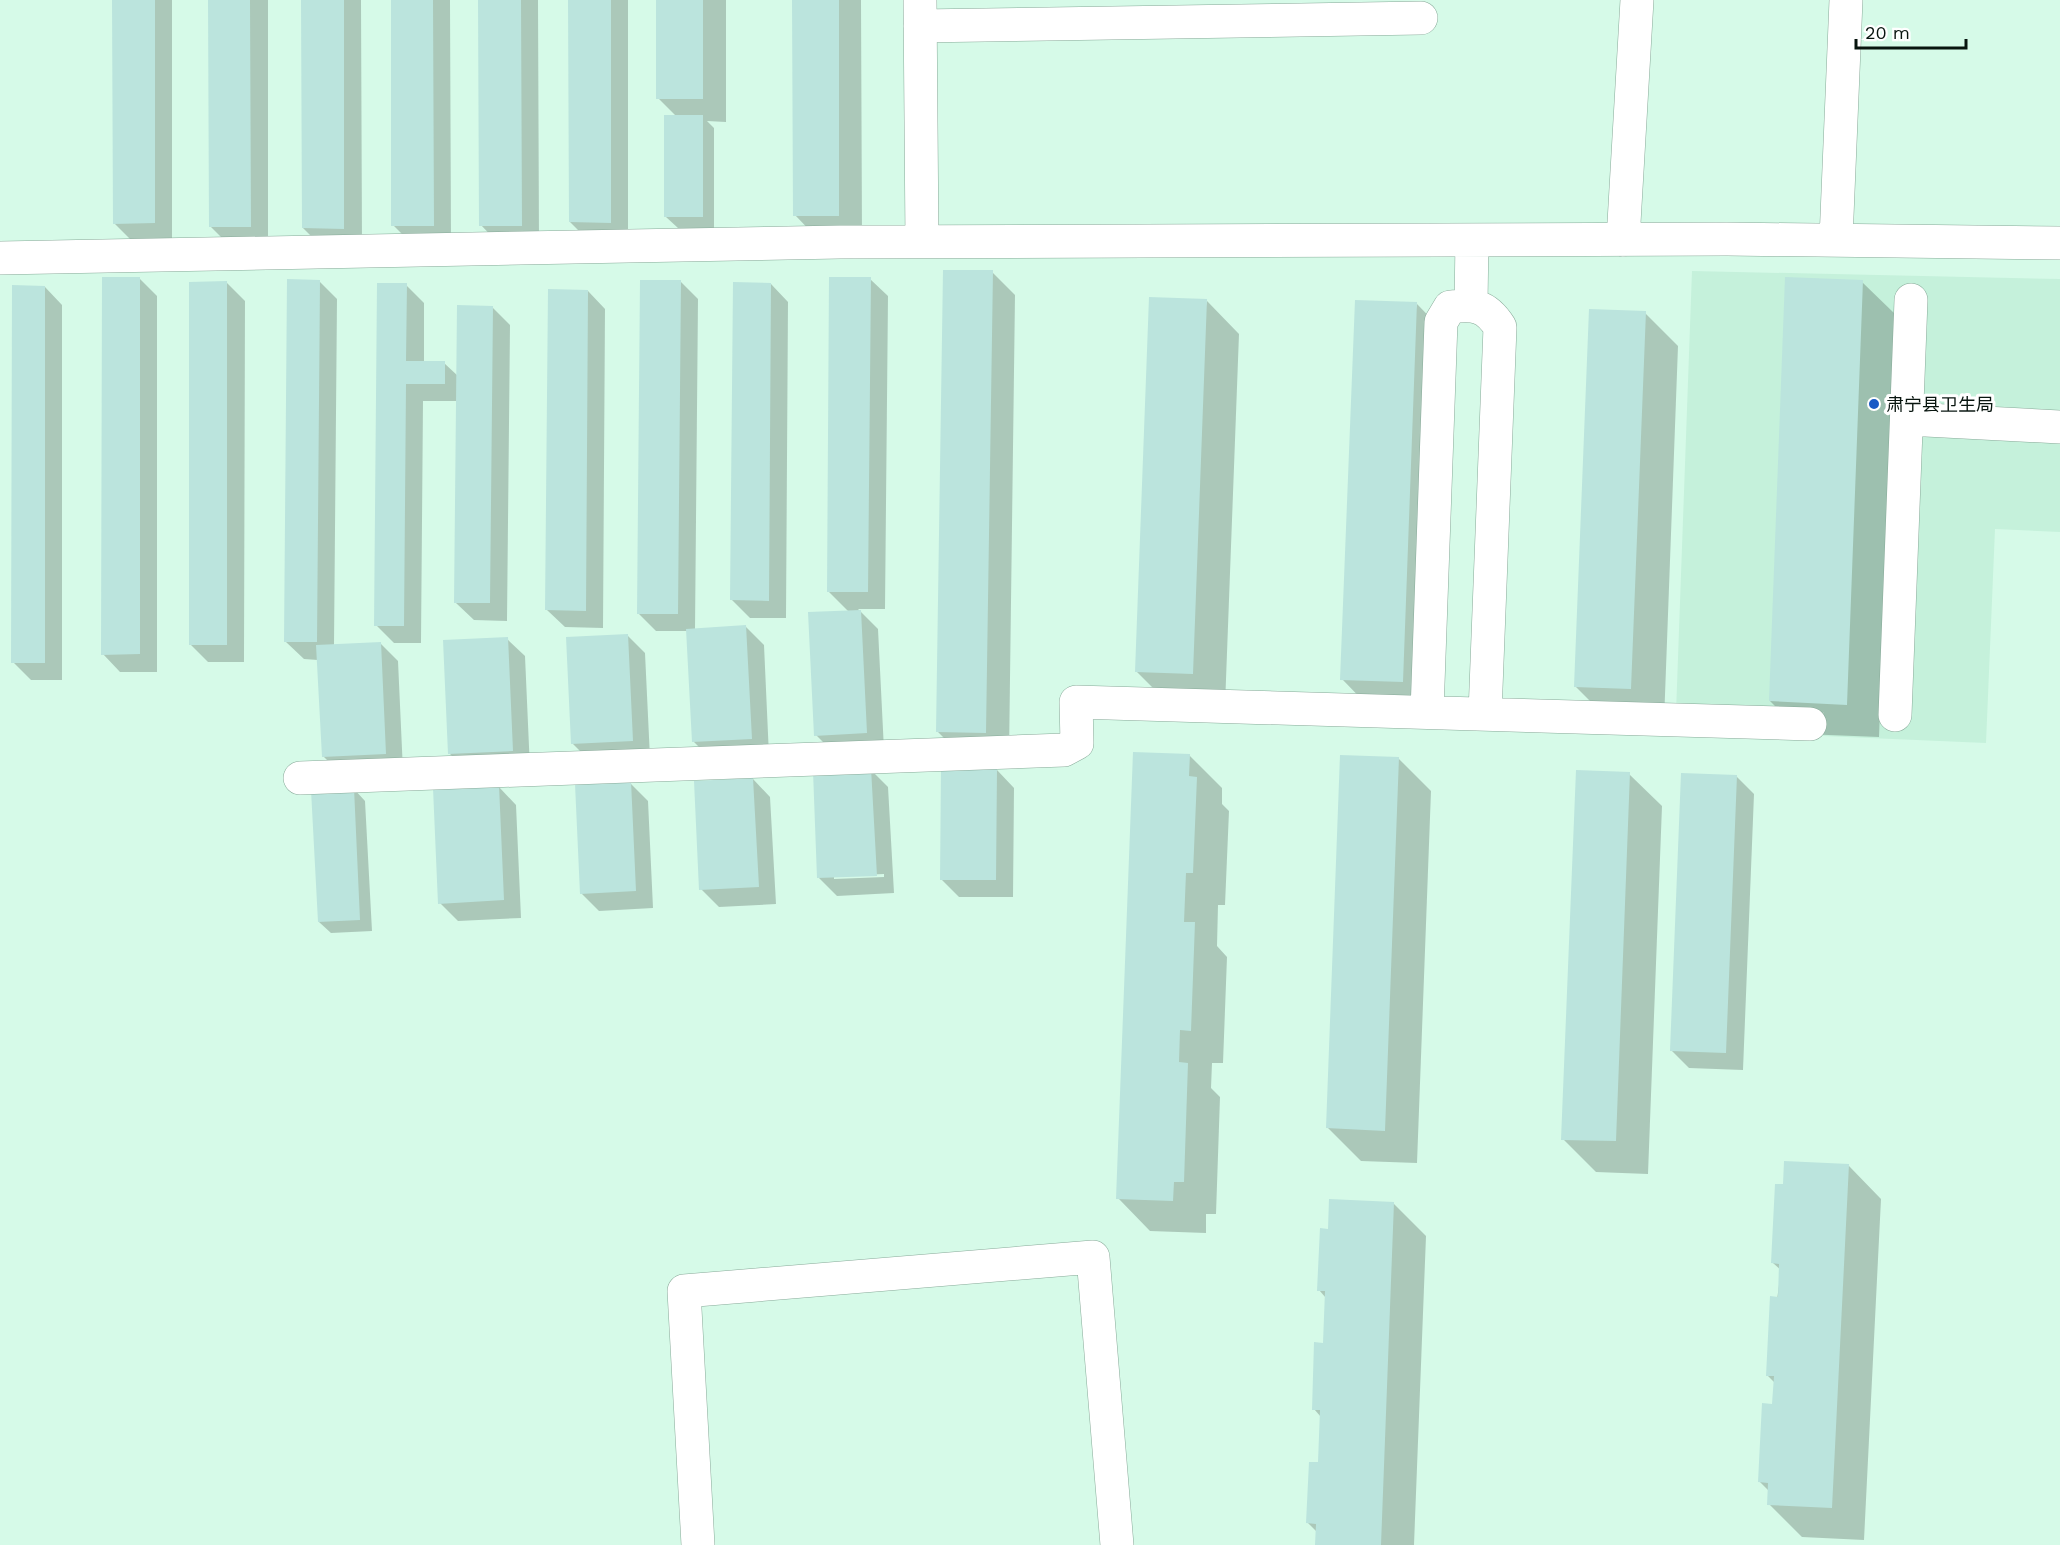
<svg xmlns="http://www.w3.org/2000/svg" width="2060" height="1545" font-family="'Work Sans','Noto Sans SC',sans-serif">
	<rect width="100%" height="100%" fill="#d6fae8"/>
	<path fill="#c5f1db" d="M1692,271L2060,279V532L1995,529L1986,743L1823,736L1824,712L1676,713Z"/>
	<path fill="#0003" fill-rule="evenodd" d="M114,0H172V241H132L114,223Z
		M209,0H268V244H228L210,226Z
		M302,0H361L362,246H321L303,228Z
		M392,0H450L451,243H411L393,225Z
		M480,0H538L539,243H498L481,225Z
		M569,0H628V240H588L570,222Z
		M658,0H726V122L707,121L714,128V228H678L666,217L676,116L658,98Z
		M794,0H861L862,238L818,239L795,215Z
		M992,272L1015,295L1009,756L961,755L937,731Z
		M139,278L157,296V672H120L103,654Z
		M870,279L888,296L885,609H858L878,629L884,750L834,753L816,735L849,612L828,591Z
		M319,281L337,299L334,645L380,643L398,661L403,771L341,774L323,756L318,660L304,659L286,642Z
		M681,282L698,299L695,630L746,627L764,645L769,756L711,759L693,741L688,631H656L638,613Z
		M1862,282L1895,314L1879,737L1803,734L1770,701Z
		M227,283L245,301L244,662H208L190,644Z
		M771,284L788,302L786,618H750L732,600Z
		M406,285L424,303V363H444L458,376L492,307L510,325L507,621L474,620L456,603L458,401H423L421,643H394L376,625Z
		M45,287L62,305V680H31L13,662Z
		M588,291L605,309L603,628L565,627L547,610Z
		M1207,301L1239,334L1225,706L1169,704L1136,671Z
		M1417,304L1449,337L1435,714L1374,712L1342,679Z
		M1645,313L1678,346L1664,722L1609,720L1576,687Z
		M627,635L645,653L650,758L590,761L572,743Z
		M507,639L525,656L530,769L468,771L450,754Z
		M1189,755L1222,788V804L1229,811L1225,905H1218L1217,946L1227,957L1223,1063H1212L1211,1088L1220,1097L1216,1214H1206V1233L1150,1231L1118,1198Z
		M1398,758L1431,791L1417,1163L1361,1161L1328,1128Z
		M871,770L888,787L894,893L837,896L819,878ZM884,874V877L834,879V876Z
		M997,770L1014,788L1013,897H959L941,879Z
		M1629,774L1662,806L1648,1174L1596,1172L1563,1139Z
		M1736,776L1754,794L1743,1070L1689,1068L1671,1050Z
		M753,779L770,797L776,904L719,907L701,889Z
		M630,783L648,801L653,908L599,911L581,893Z
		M499,787L516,805L521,918L458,921L440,903Z
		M354,789L365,801L372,931L331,933L319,922Z
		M1849,1166L1881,1199L1864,1540L1802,1537L1769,1504V1491L1759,1481L1773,1405L1775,1383L1767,1375L1781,1270L1773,1263L1785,1186Z
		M1393,1203L1426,1236L1414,1545H1316L1317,1532L1308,1523L1320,1464L1321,1417L1314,1409L1324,1344L1326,1298L1319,1290L1329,1230Z"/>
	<path fill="#bbe4dd" d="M112,0H155V223L113,224Z
		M208,0H250L251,227H209Z
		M301,0H344V229L302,228Z
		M391,0H433L434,226H391Z
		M478,0H521L522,226H479Z
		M568,0H611V223L569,222Z
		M656,0H703V99H656Z
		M792,0H839V216H793Z
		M664,115H703V217H664Z
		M943,270H993L986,733L936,732Z
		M102,277H140V654L101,655Z
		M829,277H871L868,592H827Z
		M1785,277L1863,280L1847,705L1769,701Z
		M287,279L320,280L317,642H284Z
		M640,280H681L678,614H637Z
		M227,281V645H189V282Z
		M733,282L771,283L769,601L730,600Z
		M377,283H407L406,361H445V384H406L404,626H374Z
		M12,285L45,286V663H11Z
		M548,289L588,290L586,611L545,610Z
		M1149,297L1207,299L1193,674L1135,672Z
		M1355,300L1417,302L1403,682L1340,680Z
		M457,305L493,306L490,603H454Z
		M1589,309L1646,311L1631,689L1574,687Z
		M861,610L867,733L814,736L808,612Z
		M746,625L752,739L692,742L686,629Z
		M628,634L633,741L571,744L566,637Z
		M508,637L513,751L448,754L443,640Z
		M381,642L386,754L322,757L316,645Z
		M1133,752L1190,754L1189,776L1197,777L1193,873H1186L1184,922H1195L1191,1031L1180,1030L1179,1062L1188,1063L1184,1182H1174L1173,1201L1116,1199Z
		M1340,755L1399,757L1385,1131L1326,1128Z
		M871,768L877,876L817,878L813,771Z
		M941,768L997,769L996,880H940Z
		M1576,770L1630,772L1616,1141L1561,1140Z
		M1681,773L1737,775L1726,1053L1670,1051Z
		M753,778L759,887L699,890L694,781Z
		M631,781L636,891L580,894L575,784Z
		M499,785L504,900L438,904L433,788Z
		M354,788L360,920L318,922L311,790Z
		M1784,1161L1849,1164L1832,1508L1767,1505L1768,1483L1758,1482L1762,1403L1772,1404L1774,1376H1766L1770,1296L1778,1297L1779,1264L1771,1263L1775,1184H1783Z
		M1329,1199L1394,1202L1381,1545H1315L1316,1524L1306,1523L1309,1462H1318L1320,1410H1312L1314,1342L1323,1343L1325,1291H1317L1320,1228L1328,1229Z"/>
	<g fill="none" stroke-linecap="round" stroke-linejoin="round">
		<g stroke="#8a9" stroke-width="34">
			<path id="minor" d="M920,0L922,242
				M920,26L1421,18
				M1623,240L1637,0
				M1836,240L1846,0
				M0,258L840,242L1727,239L2060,243
				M1471,304L1472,240
				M1907,419L2060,427
				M1427,712L1441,322L1450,307C1474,304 1486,305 1500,327L1485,714
				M1895,715L1911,300
				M300,778L1064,750L1077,743L1076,702L1810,724
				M698,1545L684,1291L1093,1257L1117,1545"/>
		</g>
		<use href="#minor" stroke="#fff" stroke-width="33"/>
	</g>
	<circle fill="#1859c5" stroke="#fff" stroke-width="2" cx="1874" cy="404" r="6"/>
	<g text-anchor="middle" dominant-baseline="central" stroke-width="6" stroke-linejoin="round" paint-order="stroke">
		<g font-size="18" fill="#08150f" stroke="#fff" text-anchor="start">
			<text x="1886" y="404">肃宁县卫生局</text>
		</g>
	</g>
	<path d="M1856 39v9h110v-9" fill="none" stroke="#08150f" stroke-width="3"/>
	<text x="1865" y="39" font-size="18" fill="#08150f" stroke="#ffffff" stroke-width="4.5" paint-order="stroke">20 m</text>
</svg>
